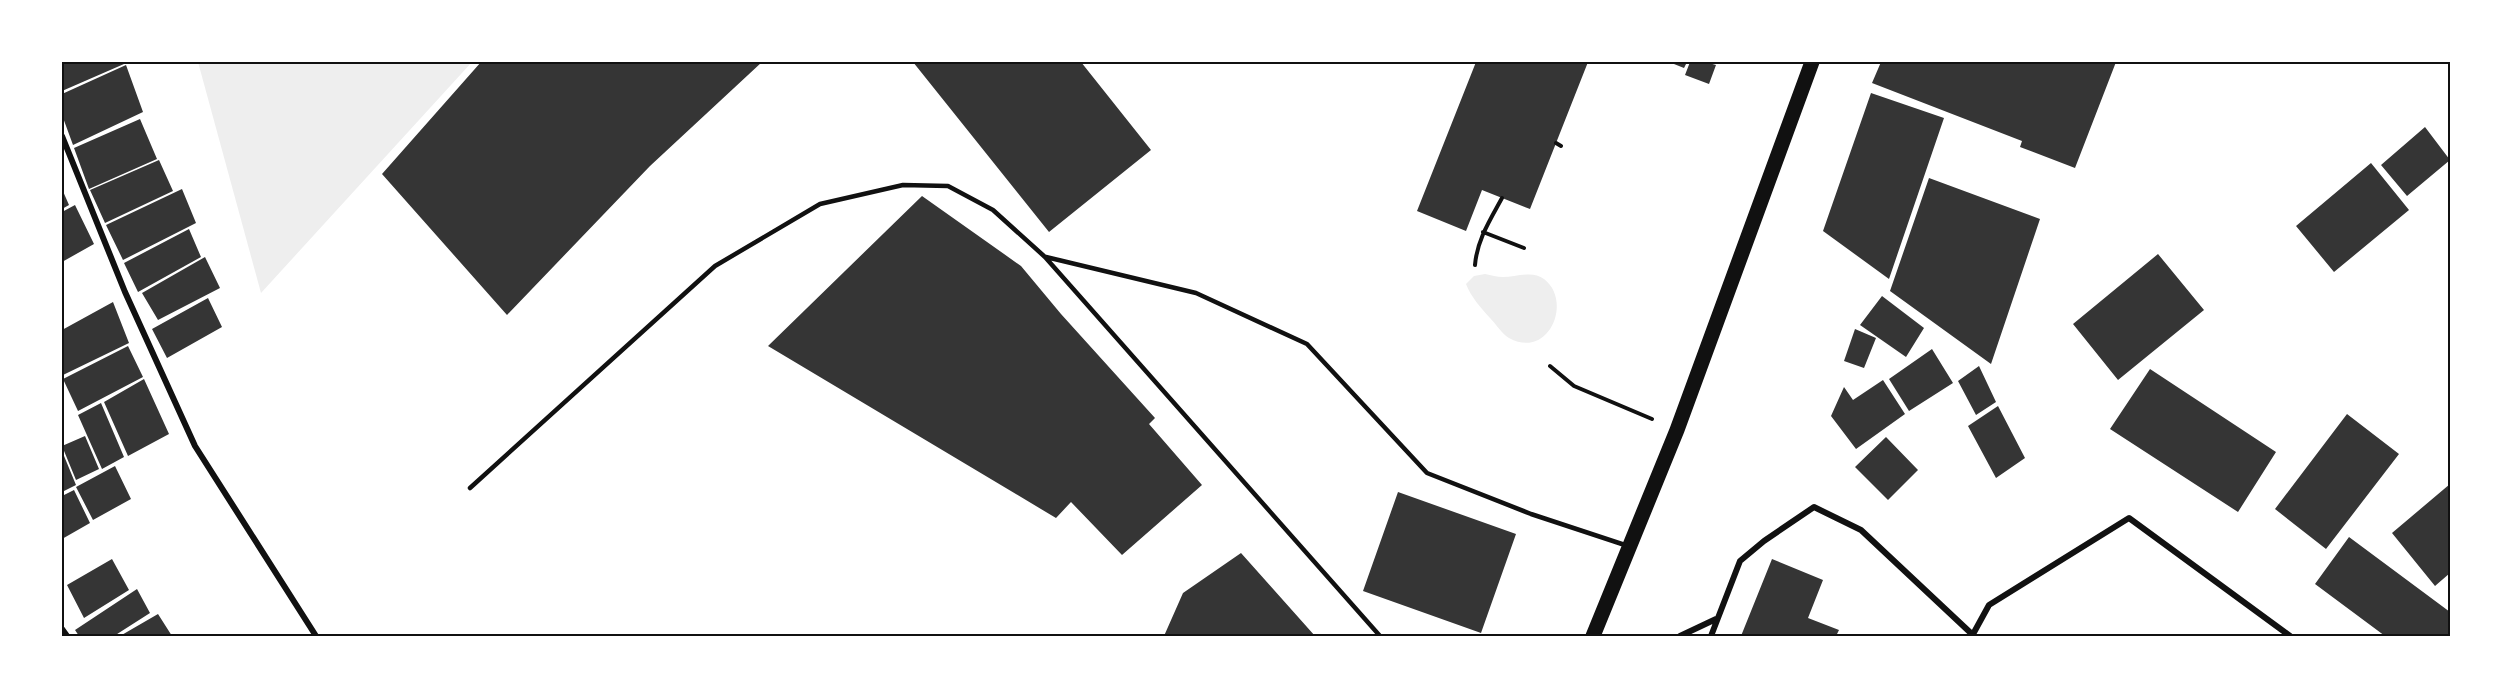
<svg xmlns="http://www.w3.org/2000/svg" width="2512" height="698" font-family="Raleway,sans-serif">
	<rect width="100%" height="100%" fill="#fff"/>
	<path fill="#eee" d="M198,62H472L261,293Z
		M1485,274C1491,275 1497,277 1503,277C1516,277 1533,270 1544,279C1573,301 1549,360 1509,338C1502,334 1496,324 1490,318C1481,308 1471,297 1466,284L1474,276Z"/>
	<path fill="#353535" d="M62,62H123L124,64L62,91Z
		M481,62H762L650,166L507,315L382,174Z
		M913,62H1081L1151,150L1049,232Z
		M1476,62H1588L1530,209L1482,190L1466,231L1417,211Z
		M1669,62H1687L1684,68Z
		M1690,62H1705L1716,65L1709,84L1685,75Z
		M1881,62H2116L2075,168L2020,147L2022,141L1872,83Z
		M126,65L143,112L73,145L62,115V94Z
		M1871,93L1944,118L1889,279L1823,231Z
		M140,119L157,159L89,189L74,148Z
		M2425,127L2450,160L2407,196L2381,165Z
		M159,160L173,191L105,223L90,190Z
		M2371,163L2409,210L2334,272L2296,226Z
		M1929,178L2040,219L1991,364L1890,291Z
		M62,189L69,205L62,209Z
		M182,189L196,223L123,260L106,225Z
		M922,196L1021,266L1061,314L1155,418L1149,424L1202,485L1122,555L1071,502L1056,518L768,346Z
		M75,205L94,244L62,262V212Z
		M189,229L201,257L138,292L124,263Z
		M2158,254L2204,310L2118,380L2073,324Z
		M205,257L220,288L158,320L142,293Z
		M1882,296L1924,328L1906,357L1860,325Z
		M208,298L222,327L167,358L152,329Z
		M113,302L129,343L63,375L62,330Z
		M1855,329L1876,338L1864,368L1844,361Z
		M128,346L143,377L78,411L63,379Z
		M1932,349L1953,383L1909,411L1889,379Z
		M1979,366L1996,402L1976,415L1958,381Z
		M2150,369L2276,452L2238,512L2110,429Z
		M144,379L169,434L128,456L104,402Z
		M1883,380L1905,414L1856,449L1831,416L1844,387L1853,400Z
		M101,403L124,457L102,469L78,415Z
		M1998,406L2025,458L1996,478L1968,426Z
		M2347,414L2399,454L2326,549L2275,509Z
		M85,436L99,469L76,480L62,446Z
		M1886,437L1918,470L1888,500L1855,467Z
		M62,451L76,485L62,492Z
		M115,466L131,499L93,520L76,487Z
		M2450,484V573L2435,586L2392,533Z
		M74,490L90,523L62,539V496Z
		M1398,492L1516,534L1481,633L1363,591Z
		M2349,537L2450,612V636H2385L2315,584Z
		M1241,553L1315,636H1164L1183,593Z
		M112,559L129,590L84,618L67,585Z
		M1772,559L1823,580L1808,618L1839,630L1836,636H1741Z
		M137,589L150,613L114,636H79L75,630Z
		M158,614L172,636H120Z"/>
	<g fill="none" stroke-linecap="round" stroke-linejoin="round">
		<path stroke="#111" stroke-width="4" d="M1556,143L1561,146
			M1483,232L1524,248
			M1475,265C1477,240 1490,220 1502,198
			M1550,366L1574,386L1652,419"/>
		<path stroke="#111" stroke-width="4.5" d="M1046,257L1196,293L1307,344L1427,473L1531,514L1628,546
			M470,488L715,266L820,204L903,185L948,186L993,210L1045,257L1380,636"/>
		<path stroke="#111" stroke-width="6" d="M62,136L125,292L195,446L316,636
			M62,629L67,636
			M1680,636L1716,619
			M1711,636L1740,561L1764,541L1814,507L1861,530L1974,636
			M1972,636L1989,605L2129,518L2290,636"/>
		<path stroke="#111" stroke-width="15" d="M1593,636L1677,430L1812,62"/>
	</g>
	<rect width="2512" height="698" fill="none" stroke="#ffffff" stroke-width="126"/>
	<rect x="63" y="63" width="2386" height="572" fill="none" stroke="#111" stroke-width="2"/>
</svg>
